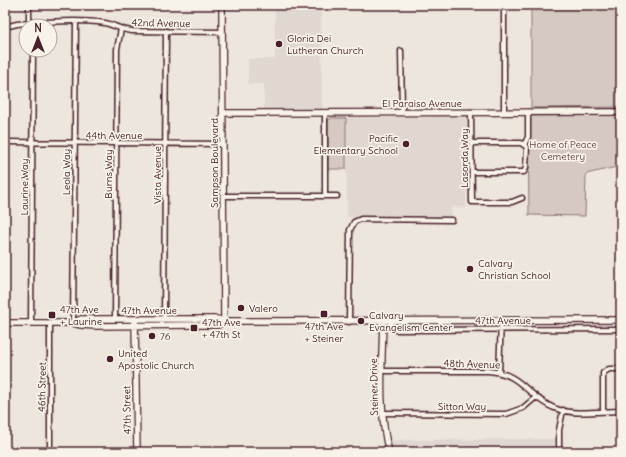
<svg xmlns="http://www.w3.org/2000/svg" width="626" height="457" font-family="Delius,sans-serif">
	<rect width="100%" height="100%" fill="#ece6dd"/>
	<filter id="ink" filterUnits="userSpaceOnUse"><feTurbulence type="fractalNoise" baseFrequency=".025" numOctaves="2"/><feDisplacementMap in="SourceGraphic" scale="8" xChannelSelector="R" yChannelSelector="G"/><feConvolveMatrix kernelMatrix="1 2 1 2 8 2 1 2 1" color-interpolation-filters="sRGB"/></filter>
	<g filter="url(#ink)">
		<path fill="#e0d7d0" d="M275,5H321L322,109H264V84H248V59H275Z
			M466,116V208L451,207L452,220L347,217L346,118Z
			M554,439V452H392L389,440Z"/>
		<path fill="#d5c9c2" stroke="#907476" d="M531,5H621V107L531,108Z
			M621,115V166L586,174L585,216L529,215L528,116Z
			M331,118H346V169H328V121Z"/>
		<g fill="none" stroke-linecap="round" stroke-linejoin="round">
			<g stroke="#4a1f2b" stroke-width="7">
				<path id="street" d="M29,5V20L31,26
					M504,5V112
					M5,27L17,24C44,22 78,19 105,23C114,25 122,30 132,31L222,32
					M401,51L402,112
					M471,112L472,202H512L522,198
					M325,113V196
					M5,142L223,144
					M472,143H521L527,147L526,168L524,172H472
					M524,145L528,137V112
					M223,196H337
					M115,319L117,49L121,29
					M164,319L166,31
					M349,322L350,230L354,222L361,219L452,220
					M390,322L393,328L396,330L621,329
					M31,323L33,50
					M73,323L76,22
					M382,371H488C522,373 526,396 554,408C574,416 599,411 621,411
					M499,372L501,321
					M603,411V373L609,369H621
					M383,413L506,414L523,408L536,397
					M50,452V323
					M559,452V430L563,410"/>
			</g>
			<g stroke="#4a1f2b" stroke-width="8">
				<path id="secondary" d="M222,5L224,321
					M223,113L621,112
					M135,321L137,452
					M383,322C382,363 378,412 389,452
					M5,323H73L81,325L97,326L193,325H218L224,321
					M73,323L81,319H217L224,321L621,320"/>
			</g>
			<use href="#street" stroke="#f7f3e8" stroke-width="4"/>
			<use href="#secondary" stroke="#f7f3e8" stroke-width="5.5"/>
		</g>
	</g>
	<g fill="#4a1f2b" stroke="#f7f3e8" stroke-width="1.5">
		<circle cx="279" cy="44" r="4"/>
		<circle cx="406" cy="144" r="4"/>
		<circle cx="470" cy="269" r="4"/>
		<circle cx="241" cy="308" r="4"/>
		<rect x="320" y="310" width="8" height="8" rx="2"/>
		<rect x="48" y="311" width="8" height="8" rx="2"/>
		<circle cx="361" cy="321" r="4"/>
		<rect x="190" y="324" width="8" height="8" rx="2"/>
		<circle cx="152" cy="336" r="4"/>
		<circle cx="110" cy="359" r="4"/>
	</g>
	<g text-anchor="middle" dominant-baseline="central" stroke-width="3.5" stroke-linejoin="round" paint-order="stroke">
		<g font-size="10" fill="#4a1f2b" stroke="#f7f3e8">
			<text transform="translate(161 23) rotate(1)">42nd Avenue</text>
			<text x="422" y="103">El Paraiso Avenue</text>
			<text x="114" y="135">44th Avenue</text>
			<text transform="translate(464 158) rotate(-90)">Lasorda Way</text>
			<text transform="translate(214 163) rotate(-90)">Sampson Boulevard</text>
			<text transform="translate(66 172) rotate(-90)">Leola Way</text>
			<text transform="translate(108 174) rotate(-90)">Burns Way</text>
			<text transform="translate(157 175) rotate(-90)">Vista Avenue</text>
			<text transform="translate(24 187) rotate(-90)">Laurine Way</text>
			<text x="149" y="310">47th Avenue</text>
			<text x="503" y="320">47th Avenue</text>
			<text transform="translate(472 364) rotate(2)">48th Avenue</text>
			<text transform="translate(42 387) rotate(-89)">46th Street</text>
			<text transform="translate(374 387) rotate(-91)">Steiner Drive</text>
			<text x="462" y="406">Sitton Way</text>
			<text transform="translate(127 410) rotate(-91)">47th Street</text>
		</g>
		<g font-size="10" fill="#4a1f2b" stroke="#f7f3e8" text-anchor="start">
			<text x="287" y="38">Gloria Dei<tspan x="287" dy="12">Lutheran Church</tspan></text>
			<text x="398" y="138" text-anchor="end">Pacific<tspan x="398" dy="12">Elementary School</tspan></text>
			<text x="478" y="263">Calvary<tspan x="478" dy="12">Christian School</tspan></text>
			<text x="249" y="308">Valero</text>
			<text x="60" y="309">47th Ave<tspan x="60" dy="12">+ Laurine</tspan></text>
			<text x="369" y="315">Calvary<tspan x="369" dy="12">Evangelism Center</tspan></text>
			<text x="202" y="322">47th Ave<tspan x="202" dy="12">+ 47th St</tspan></text>
			<text x="324" y="326" text-anchor="middle">47th Ave<tspan x="324" dy="12">+ Steiner</tspan></text>
			<text x="160" y="336">76</text>
			<text x="118" y="353">United<tspan x="118" dy="12">Apostolic Church</tspan></text>
		</g>
		<g font-size="10" fill="#6d4a51" stroke="#f7f3e8">
			<text x="563" y="144">Home of Peace<tspan x="563" dy="12">Cemetery</tspan></text>
		</g>
	</g>
	<rect width="626" height="457" fill="none" stroke="#f7f3e8" stroke-width="20"/>
	<rect x="10" y="10" width="606" height="437" fill="none" stroke="#4a1f2b" stroke-width="1.5" filter="url(#ink)"/>
	<g transform="translate(38 38)"><circle r="19" fill="#f7f3e8" stroke="#b29e9c"/>
	<path d="M0-3L7 15L0 10L-7 15Z" fill="#4a1f2b"/>
	<text y="-6" font-size="11" font-weight="bold" text-anchor="middle" fill="#4a1f2b">N</text>
	</g>
</svg>
